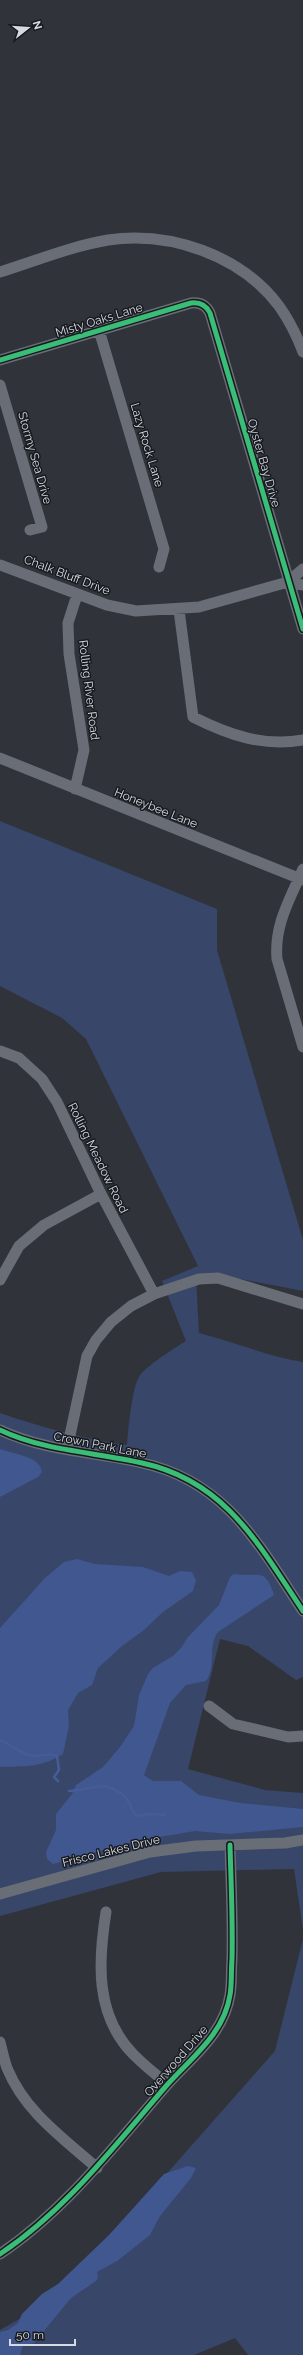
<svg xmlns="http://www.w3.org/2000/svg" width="303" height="2355" font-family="Raleway,sans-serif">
	<rect width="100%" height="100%" fill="#30333a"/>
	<path fill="#374669" d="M0,821L217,909V950L303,1240V1291L241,1279L196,1276L199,1333C234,1342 267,1356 303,1362V1677L296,1680L248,1646L220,1639L188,1769L265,1790L303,1793V1930L294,1869L161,1872L0,1916V1413C41,1427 84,1439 127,1445C128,1430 132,1388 139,1377C144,1367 176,1347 186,1341L162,1281L198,1266L86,1039L62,1018L0,986Z
		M303,1939V2355H248L235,2338L194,2355H0V2330L35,2310L116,2231L275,2051Z"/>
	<path fill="#415790" d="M0,1449C13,1454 40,1456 42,1472L38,1477L0,1497Z
		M77,1559L95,1564L143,1567L169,1576L180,1571L192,1572L196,1580L193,1591L163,1612L144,1630L122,1646L98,1668L92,1685L78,1693L68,1710L69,1726L63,1754C41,1768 25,1766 0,1767V1628L45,1578L64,1562Z
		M234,1574C258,1578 265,1566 274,1595L218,1632C207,1647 217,1666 206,1681L186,1685L170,1703L144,1775L153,1781H181L199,1795L240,1803L303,1809V1827L229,1834L195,1831L136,1841L53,1864L47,1859L46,1852L56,1830V1814L72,1794L76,1785L103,1767L120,1747L134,1726L139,1695L148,1674L153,1668L173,1656L181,1648L188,1637L219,1605L230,1577Z
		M188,2166L196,2168L191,2178L160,2216L150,2235L117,2261L97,2272L98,2278L96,2281L71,2298L34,2343L23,2345L20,2355H0V2332L8,2330L18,2323L22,2314L42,2294L58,2284L109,2235L164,2174Z"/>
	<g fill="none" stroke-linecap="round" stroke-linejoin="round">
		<path stroke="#455c99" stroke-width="2.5" d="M0,1740C12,1745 21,1755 35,1756C43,1756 49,1752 57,1756L59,1770L54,1777L58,1781
			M69,1791C90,1790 107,1778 126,1798C131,1803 131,1811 137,1816L149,1814L165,1815"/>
		<path stroke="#696d76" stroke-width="11" d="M0,272C35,261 72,246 108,240C170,231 241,255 279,306C289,320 297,336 303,352
			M99,330L164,549L159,567
			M0,360L191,303C200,302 206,305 210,313L303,629
			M0,385L42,527L30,530
			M0,565L107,605L136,611L199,607L288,582L303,569
			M288,582L303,585
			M179,610L193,717C229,735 263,747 303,740
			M0,758L303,880
			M75,789L84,750L69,654L68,623L77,595
			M303,869C290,899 274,925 277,959L303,1047
			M0,1051L19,1058L42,1079L57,1102L101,1194L154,1294
			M0,1280L19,1246L44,1225L101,1194
			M0,1430C44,1451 95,1452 142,1463C226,1481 259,1545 303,1611
			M67,1449L87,1356L96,1340L111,1322L131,1306L154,1294L199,1279L218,1278L303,1304
			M209,1706L233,1724L288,1737L303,1736
			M0,1894L150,1852L196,1846L285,1843L303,1840
			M106,1912C98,1962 95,2015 133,2054C144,2065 156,2075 168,2084
			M0,2042C2,2050 4,2060 7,2068C25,2112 63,2138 97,2168
			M0,2254C66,2210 115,2145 167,2085C191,2058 224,2034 230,1995C232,1984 231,1971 232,1959C233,1921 231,1883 230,1845"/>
		<g stroke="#171a1f" stroke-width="8">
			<path id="cycleway" d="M0,360L191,303C200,302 206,305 210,313L303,629
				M0,1430C44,1451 95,1452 142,1463C226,1481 259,1545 303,1611
				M0,2254C66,2210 115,2145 167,2085C191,2058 224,2034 230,1995C232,1984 231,1971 232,1959C233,1921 231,1883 230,1845"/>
		</g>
		<use href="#cycleway" stroke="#3abd76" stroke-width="5"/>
	</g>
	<g text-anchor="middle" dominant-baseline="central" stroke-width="3" stroke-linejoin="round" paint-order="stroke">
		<g font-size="12" fill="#d6dae1" stroke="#171a1f">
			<text transform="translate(99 320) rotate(-17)">Misty Oaks Lane</text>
			<text transform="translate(147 445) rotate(73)">Lazy Rock Lane</text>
			<text transform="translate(35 458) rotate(74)">Stormy Sea Drive</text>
			<text transform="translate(264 463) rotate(74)">Oyster Bay Drive</text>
			<text transform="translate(67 575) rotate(21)">Chalk Bluff Drive</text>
			<text transform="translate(89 690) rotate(83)">Rolling River Road</text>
			<text transform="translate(156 808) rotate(22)">Honeybee Lane</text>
			<text transform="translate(98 1158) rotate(64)">Rolling Meadow Road</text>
			<text transform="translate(100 1445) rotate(11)">Crown Park Lane</text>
			<text transform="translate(111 1851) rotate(-14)">Frisco Lakes Drive</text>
			<text transform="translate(176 2061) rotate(-49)">Overwood Drive</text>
		</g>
	</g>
	<g transform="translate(28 28) rotate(73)" stroke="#171a1f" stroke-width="3" paint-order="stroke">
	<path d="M0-3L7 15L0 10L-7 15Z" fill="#d6dae1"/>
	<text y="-6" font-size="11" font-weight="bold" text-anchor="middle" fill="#d6dae1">N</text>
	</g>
	<path d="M10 2339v6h65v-6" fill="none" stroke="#d6dae1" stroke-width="2"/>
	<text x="16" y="2339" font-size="12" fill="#d6dae1" stroke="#171a1f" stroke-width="3" paint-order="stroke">50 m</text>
</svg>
